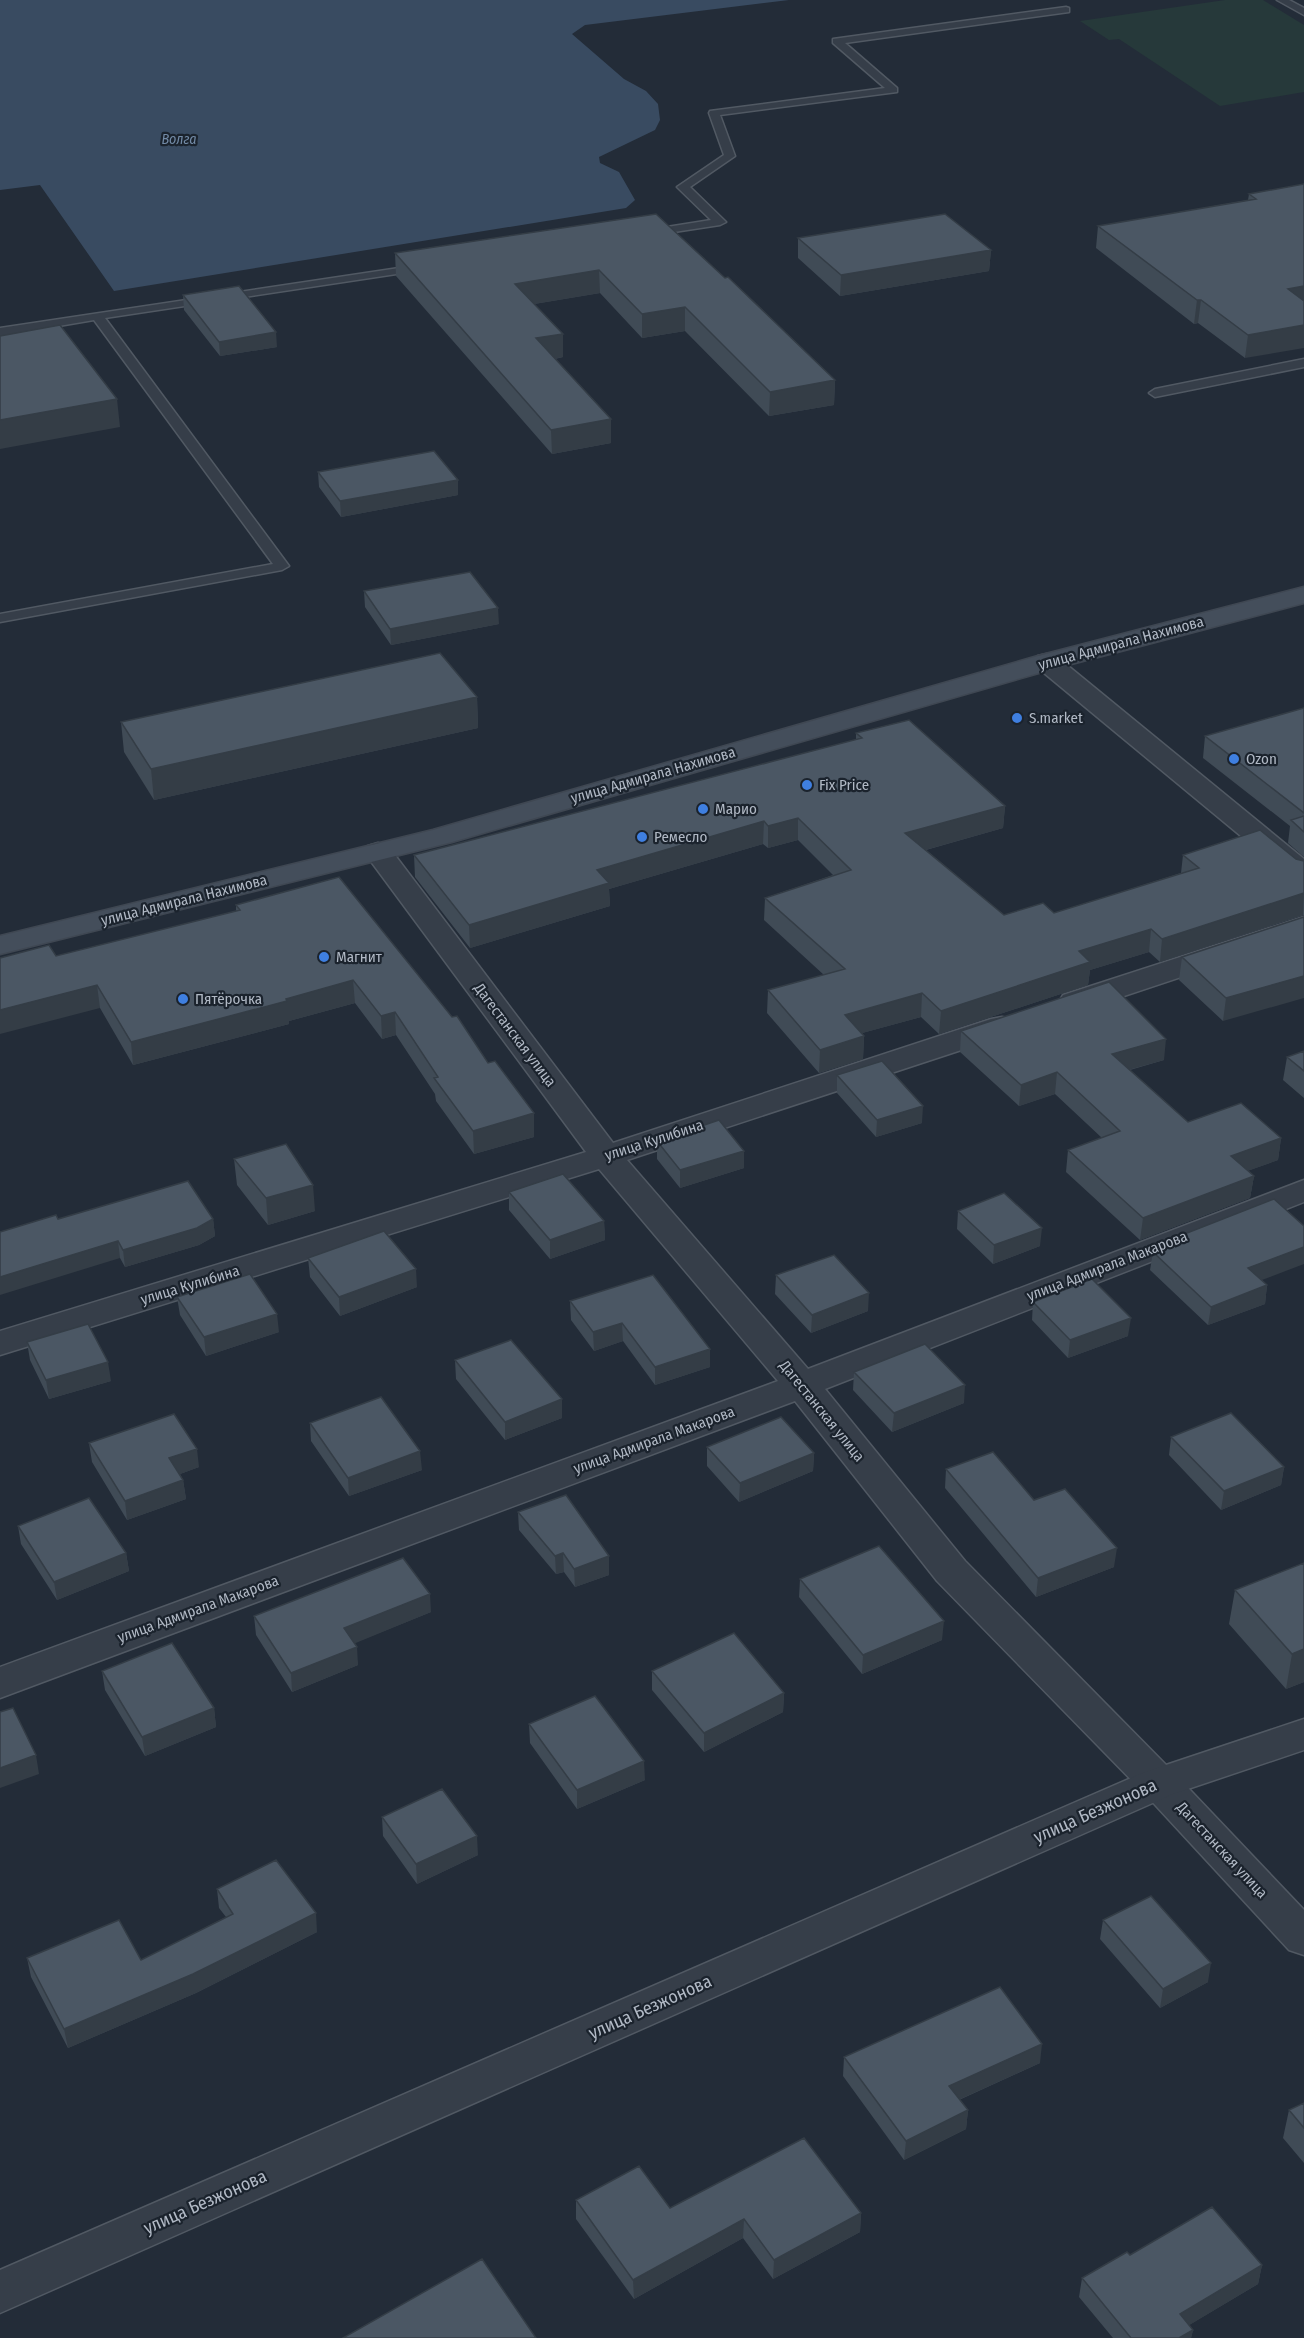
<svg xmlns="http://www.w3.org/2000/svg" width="1304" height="2338" font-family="'Fira Sans Condensed',sans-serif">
	<rect width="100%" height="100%" fill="#232c38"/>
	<path fill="#26393a" d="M1225,0H1263L1304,25V92L1220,106L1119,39L1109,40L1080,21Z"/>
	<path fill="#394b61" d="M0,0H789L585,25L572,34L624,79L646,91L658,104L660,120L655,130L599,157L600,163L619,172L635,200L626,208L114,291L40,185L0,190Z"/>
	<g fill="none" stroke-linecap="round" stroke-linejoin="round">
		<g stroke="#515963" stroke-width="3">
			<path id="service" d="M1277,0H1289L1304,8V15Z
				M1066,7L1069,8V12L845,43L897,88V92L720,115L735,156L690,187L726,222L720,225L648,236L642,233L648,230L711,220L677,187L724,155L709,113L710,111L885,88L833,43V39Z
				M419,265L423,266V270L105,318L289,566L282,570L0,622V614L273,564L94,320L0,336V328Z
				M1304,359V367L1155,397L1149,393L1155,389Z"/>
		</g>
		<g stroke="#515963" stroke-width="3">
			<path id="minor" d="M1047,654L1056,656L1304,859V883L1294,880L1038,668L1034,662L1038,656Z
				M378,843L388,846L613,1143L991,1019L1002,1017L1013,1019L1018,1026L1013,1033L627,1160L808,1369L1304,1180V1202L825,1389L965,1561L1173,1772L1304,1910V1955L1289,1950L1145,1794L937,1581L795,1401L0,1698V1667L778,1381L599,1169L0,1355V1331L586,1152L364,852L368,846Z
				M1304,917V936L1085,1009L1074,1011L1063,1009L1059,1002L1063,995Z"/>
		</g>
		<g stroke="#515963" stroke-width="3">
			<path id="tertiary" d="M1304,1719V1750L1173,1794L0,2313V2270L1145,1772Z"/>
		</g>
		<g stroke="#3f4752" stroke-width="3">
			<path id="secondary" d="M1304,587V603L1056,668L452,842L0,954V936L433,830L1038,656Z"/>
		</g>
		<use href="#service" fill="#363e49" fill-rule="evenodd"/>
		<use href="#minor" fill="#363e49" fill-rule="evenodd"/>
		<use href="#tertiary" fill="#363e49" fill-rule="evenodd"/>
		<use href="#secondary" fill="#444e5b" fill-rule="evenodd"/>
	</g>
	<path fill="#404b56" d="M1304,184L1245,358L1198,323L1194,324L1096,248L1098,226L1248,200L1249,194Z
		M656,214L835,380L834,405L769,416L685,331L642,338L600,293L534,304L563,357L555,359L611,443L552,454L396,276L395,253Z
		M798,238L991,250L989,271L840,296L798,258Z
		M183,295L277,347L220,356L184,310Z
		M318,472L458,480V495L341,517L319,487Z
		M364,591L499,624L391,645L365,607Z
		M477,697L478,728L154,800L124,752L121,722Z
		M1304,708V857L1288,843L1290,826L1203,758L1205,736Z
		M856,733L1005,806L1003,828L926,850L1004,915L1054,913L1181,873L1183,855L1296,859L1304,861V915L1160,962L1149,952L1090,970L1088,985L939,1034L921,1017L862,1033L864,1036L863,1059L819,1073L767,1013L768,990L824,975L764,920L765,898L833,875L798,840L768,848L763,844L609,889L610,906L470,948L415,877L414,855L856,740Z
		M236,905L488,1063L534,1113V1137L474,1154L436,1101L435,1094L396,1035L382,1039L355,1003L289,1021V1024L133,1065L100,1008L56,956L236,911Z
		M1304,917L1223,1021L1179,980L1182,957Z
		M961,1031L1164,1060L1130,1070L1188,1122L1281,1138L1278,1160L1247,1171L1254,1176L1250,1198L1140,1240L1066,1172L1068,1150L1102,1138L1055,1094L1019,1106L960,1052Z
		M1304,1051V1098L1283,1080L1287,1057Z
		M837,1075L922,1123L876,1137L837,1093Z
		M657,1141L744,1168L680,1188L657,1159Z
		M234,1159L315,1211L268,1225L237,1185Z
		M509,1192L604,1221L605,1240L550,1259L509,1210Z
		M958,1211L1040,1246L993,1264L957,1229Z
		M58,1219H213L215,1236L199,1245L125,1267L120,1258Z
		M1164,1242L1262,1280L1267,1285L1265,1304L1208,1325L1150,1270L1153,1252L1163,1248Z
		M308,1258L417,1287L340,1316L310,1277Z
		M653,1275L710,1367L655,1385L623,1341L594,1351L571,1320L570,1301Z
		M776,1275L868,1311L811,1333L775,1294Z
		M177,1297L279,1332L206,1356L180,1315Z
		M1033,1302L1128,1336L1068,1358L1032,1320Z
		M27,1342L111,1381L49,1399L30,1360Z
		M455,1360L562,1399V1418L505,1440L456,1379Z
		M854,1372L964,1403L892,1432L853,1390Z
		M310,1423L422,1470L349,1496L311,1441Z
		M1171,1437L1284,1467L1281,1485L1221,1510L1169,1455Z
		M89,1443L199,1467L180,1474L183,1480L186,1499L127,1520L92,1462Z
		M707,1447L814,1453L813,1471L739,1502L707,1466Z
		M946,1469L1034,1500L1114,1567L1036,1597L945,1488Z
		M518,1512L609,1556V1575L575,1587L564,1572L556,1574L519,1530Z
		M18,1526L126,1553L129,1571L57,1600L21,1544Z
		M1304,1563V1682L1286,1689L1229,1624L1235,1590Z
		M800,1579L942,1640L862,1674L799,1597Z
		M431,1612L354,1643L358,1665L292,1692L256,1635L254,1616Z
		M102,1671L214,1708L216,1727L145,1756L105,1690Z
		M652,1671L784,1693L783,1712L704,1752L652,1690Z
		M529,1724L645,1780L577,1809L530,1743Z
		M382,1817L478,1855L417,1884L383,1836Z
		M217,1889L317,1932L196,1993L68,2048L31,1977L27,1958L141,1960L226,1917L219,1908Z
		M1103,1920L1208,1982L1160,2008L1100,1939Z
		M844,2057L1040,2063L959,2100L968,2110L966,2129L904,2160L843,2076Z
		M1304,2103V2163L1283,2138L1289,2110Z
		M576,2200L670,2208L861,2213L860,2232L773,2279L743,2238L634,2299L576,2219Z
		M1130,2255L1262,2265L1258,2284L1189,2325L1193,2330L1191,2338H1113L1079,2297L1082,2278Z"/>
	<path fill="#343d46" d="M991,250L989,271L840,296L841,275Z
		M599,270L600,293L516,307L515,284Z
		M1304,286V309L1288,289Z
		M1197,300H1201L1198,323L1194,324Z
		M685,307V331L642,338V314Z
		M1304,325V348L1245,358L1248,335Z
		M276,332L277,347L220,356L219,342Z
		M563,334V357L536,362V338Z
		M835,380L834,405L769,416L770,392Z
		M117,399L120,427L0,449V420Z
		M611,419V443L552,454L551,430Z
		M458,480V495L341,517L340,501Z
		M498,608L499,624L391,645L390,629Z
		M477,697L478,728L154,800L151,769Z
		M1005,806L1003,828L904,856L905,833Z
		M798,818V840L768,848V826Z
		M764,821L763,844L609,889L610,906L470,948L469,925L597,870Z
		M1304,893L1303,915L1160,962L1162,939Z
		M1151,929L1149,952L1090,970L1088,985L939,1034L941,1011L1079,951Z
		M1304,976V998L1223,1021L1226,998Z
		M353,980L355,1003L289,1021V1024L133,1065L131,1042Z
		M97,985L100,1008L0,1034V1010Z
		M922,993L921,1017L844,1038L845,1015Z
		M395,1012L396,1035L382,1039L381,1016Z
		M864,1036L863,1059L819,1073L820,1050Z
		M1166,1039L1164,1060L1110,1075L1112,1054Z
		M1057,1072L1055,1094L1019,1106L1021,1085Z
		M923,1106L922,1123L876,1137L877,1120Z
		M534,1113V1137L474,1154L473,1131Z
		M1281,1138L1278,1160L1228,1178L1231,1156Z
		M744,1151V1168L680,1188V1170Z
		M1254,1176L1250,1198L1140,1240L1143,1218Z
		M313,1185L315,1211L268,1225L266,1198Z
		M213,1219L215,1236L199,1245L125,1267L123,1250Z
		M604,1221L605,1240L550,1259V1240Z
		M1042,1228L1040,1246L993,1264L994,1245Z
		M118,1241L120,1258L0,1295V1277Z
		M1304,1247V1264L1246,1286L1248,1268Z
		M416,1269L417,1287L340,1316L339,1297Z
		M1267,1285L1265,1304L1208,1325L1211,1307Z
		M869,1293L868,1311L811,1333L812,1315Z
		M277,1314L279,1332L206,1356L204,1337Z
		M1131,1318L1128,1336L1068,1358L1070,1340Z
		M622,1323L623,1341L594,1351L593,1332Z
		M710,1349V1367L655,1385V1367Z
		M108,1362L111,1381L49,1399L46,1380Z
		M965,1385L964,1403L892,1432L894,1413Z
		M562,1399V1418L505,1440V1422Z
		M197,1449L199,1467L172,1477L169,1458Z
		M420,1451L422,1470L349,1496L348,1478Z
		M814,1453L813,1471L739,1502L740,1483Z
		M1284,1467L1281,1485L1221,1510L1224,1491Z
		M183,1480L186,1499L127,1520L125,1501Z
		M1117,1548L1114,1567L1036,1597L1038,1578Z
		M126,1553L129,1571L57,1600L54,1582Z
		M563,1553L564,1572L556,1574L555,1556Z
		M609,1556V1575L575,1587L574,1569Z
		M430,1594L431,1612L346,1647L344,1628Z
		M944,1621L942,1640L862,1674L863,1655Z
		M357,1647L358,1665L292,1692L291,1673Z
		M1304,1649V1682L1286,1689L1292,1654Z
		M784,1693L783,1712L704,1752V1733Z
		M214,1708L216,1727L145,1756L142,1737Z
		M36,1755L39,1774L0,1788V1768Z
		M644,1761L645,1780L577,1809V1790Z
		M477,1836L478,1855L417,1884L416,1864Z
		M316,1913L317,1932L196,1993L68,2048L64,2029Z
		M1211,1963L1208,1982L1160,2008L1163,1989Z
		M1042,2044L1040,2063L947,2105L949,2086Z
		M968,2110L966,2129L904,2160L906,2141Z
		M861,2213L860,2232L773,2279L774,2260Z
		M744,2219L743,2238L634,2299L633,2280Z
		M1262,2265L1258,2284L1176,2333L1180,2314Z
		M1193,2330L1191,2338H1179Z"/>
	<path fill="#4b5764" stroke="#343d46" stroke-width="1.5" d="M1304,184V286L1288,289L1304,301V325L1248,335L1201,300H1197L1098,226L1256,199L1249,194Z
		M656,214L725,278L728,277L835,380L770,392L685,307L642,314L599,270L515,284L563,334L536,338L611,419L551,430L395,253Z
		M945,214L991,250L841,275L798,238Z
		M239,286L276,332L219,342L183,295Z
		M60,325L117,399L0,420V336Z
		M434,451L458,480L340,501L318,472Z
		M470,572L498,608L390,629L364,591Z
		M440,653L477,697L151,769L121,722Z
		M1304,708V813L1205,736Z
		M909,720L1005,806L905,833L1004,915L1043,903L1054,913L1199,868L1183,855L1260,830L1296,859L1304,861V893L1162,939L1151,929L1079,951L1090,962L941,1011L922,993L845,1015L864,1036L820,1050L768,990L845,969L765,898L851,870L798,818L768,826L764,821L597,870L609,883L469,925L414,855L862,738L856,733Z
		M1304,816V832L1291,820Z
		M339,877L452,1017L457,1016L488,1063L495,1061L534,1113L473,1131L434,1078L438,1077L395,1012L381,1016L353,980L286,999L287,1001L131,1042L97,985L0,1010V958L49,945L56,956L240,910L236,905Z
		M1304,917V976L1226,998L1182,957Z
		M1109,982L1166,1039L1112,1054L1188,1122L1241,1103L1281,1138L1231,1156L1254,1176L1143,1218L1068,1150L1120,1131L1057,1072L1021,1085L961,1031Z
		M1304,1051V1071L1287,1057Z
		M882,1061L923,1106L877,1120L837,1075Z
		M719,1120L744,1151L680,1170L657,1141Z
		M286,1144L313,1185L266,1198L234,1159Z
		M563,1174L604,1221L550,1240L509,1192Z
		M188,1181L213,1219L197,1228L123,1250L118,1241L0,1277V1232L56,1215L58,1219Z
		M1004,1193L1042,1228L994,1245L958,1211Z
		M1274,1199L1304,1226V1247L1248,1268L1267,1285L1211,1307L1153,1252L1168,1246L1164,1242Z
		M384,1231L416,1269L339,1297L308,1258Z
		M834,1255L869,1293L812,1315L776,1275Z
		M250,1274L277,1314L204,1337L177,1297Z
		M653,1275L710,1349L655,1367L622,1323L593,1332L570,1301Z
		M1092,1279L1131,1318L1070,1340L1033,1302Z
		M88,1324L108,1362L46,1380L27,1342Z
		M511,1340L562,1399L505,1422L455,1360Z
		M925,1344L965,1385L894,1413L854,1372Z
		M381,1397L420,1451L348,1478L310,1423Z
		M1231,1413L1284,1467L1224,1491L1171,1437Z
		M174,1414L197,1449L169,1458L183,1480L125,1501L89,1443Z
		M781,1417L814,1453L740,1483L707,1447Z
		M993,1452L1034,1500L1065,1489L1117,1548L1038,1578L946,1469Z
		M566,1495L609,1556L574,1569L563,1553L555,1556L518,1512Z
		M89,1498L126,1553L54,1582L18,1526Z
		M879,1546L944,1621L863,1655L800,1579Z
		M403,1558L430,1594L344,1628L357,1647L291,1673L254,1616Z
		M1304,1563V1649L1292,1654L1235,1590Z
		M734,1633L784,1693L704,1733L652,1671Z
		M172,1643L214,1708L142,1737L102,1671Z
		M595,1696L644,1761L577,1790L529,1724Z
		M13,1708L36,1755L0,1768V1712Z
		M442,1789L477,1836L416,1864L382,1817Z
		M276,1860L316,1913L193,1974L64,2029L27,1958L119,1920L141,1960L233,1914L217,1889Z
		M1151,1896L1211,1963L1163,1989L1103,1920Z
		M1000,1987L1042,2044L949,2086L968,2110L906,2141L844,2057Z
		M1304,2103V2128L1289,2110Z
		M804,2138L861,2213L774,2260L744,2219L633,2280L576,2200L639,2166L670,2208Z
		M1212,2207L1262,2265L1180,2314L1193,2330L1179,2338H1131L1082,2278L1127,2252L1130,2255Z
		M482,2259L536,2338H343Z"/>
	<g fill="#3f7fe0" stroke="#1b232d" stroke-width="2">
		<circle cx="1017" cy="718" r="6"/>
		<circle cx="1234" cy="759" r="6"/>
		<circle cx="807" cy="785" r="6"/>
		<circle cx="703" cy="809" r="6"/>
		<circle cx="642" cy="837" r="6"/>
		<circle cx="324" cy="957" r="6"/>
		<circle cx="183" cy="999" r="6"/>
	</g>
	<g text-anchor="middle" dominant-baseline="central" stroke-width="4.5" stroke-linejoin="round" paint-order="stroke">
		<g font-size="14" font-style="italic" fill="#738ba7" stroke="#1b232d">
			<text x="179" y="139">Волга</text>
		</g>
		<g font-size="15" fill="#b1b9c5" stroke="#1b232d">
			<text transform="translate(1121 643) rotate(-15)">улица Адмирала Нахимова</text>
			<text transform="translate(653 775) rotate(-16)">улица Адмирала Нахимова</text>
			<text transform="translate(184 900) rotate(-14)">улица Адмирала Нахимова</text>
			<text transform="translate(515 1035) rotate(53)">Дагестанская улица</text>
			<text transform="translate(654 1140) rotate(-18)">улица Кулибина</text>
			<text transform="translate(1107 1266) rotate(-21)">улица Адмирала Макарова</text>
			<text transform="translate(190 1285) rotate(-17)">улица Кулибина</text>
			<text transform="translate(822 1411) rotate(51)">Дагестанская улица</text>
			<text transform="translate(654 1440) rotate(-20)">улица Адмирала Макарова</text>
			<text transform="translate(198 1609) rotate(-20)">улица Адмирала Макарова</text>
			<text transform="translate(1222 1850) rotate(47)">Дагестанская улица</text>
		</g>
		<g font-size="15" fill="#b1b9c5" stroke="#1b232d" text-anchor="start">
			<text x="1029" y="718">S.market</text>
			<text x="1246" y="759">Ozon</text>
			<text x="819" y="785">Fix Price</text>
			<text x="715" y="809">Марио</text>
			<text x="654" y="837">Ремесло</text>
			<text x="336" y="957">Магнит</text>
			<text x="195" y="999">Пятёрочка</text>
		</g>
		<g font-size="18" fill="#b1b9c5" stroke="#1b232d">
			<text transform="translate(1095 1811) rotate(-24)">улица Безжонова</text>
			<text transform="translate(650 2007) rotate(-24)">улица Безжонова</text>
			<text transform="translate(205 2202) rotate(-24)">улица Безжонова</text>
		</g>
	</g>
</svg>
